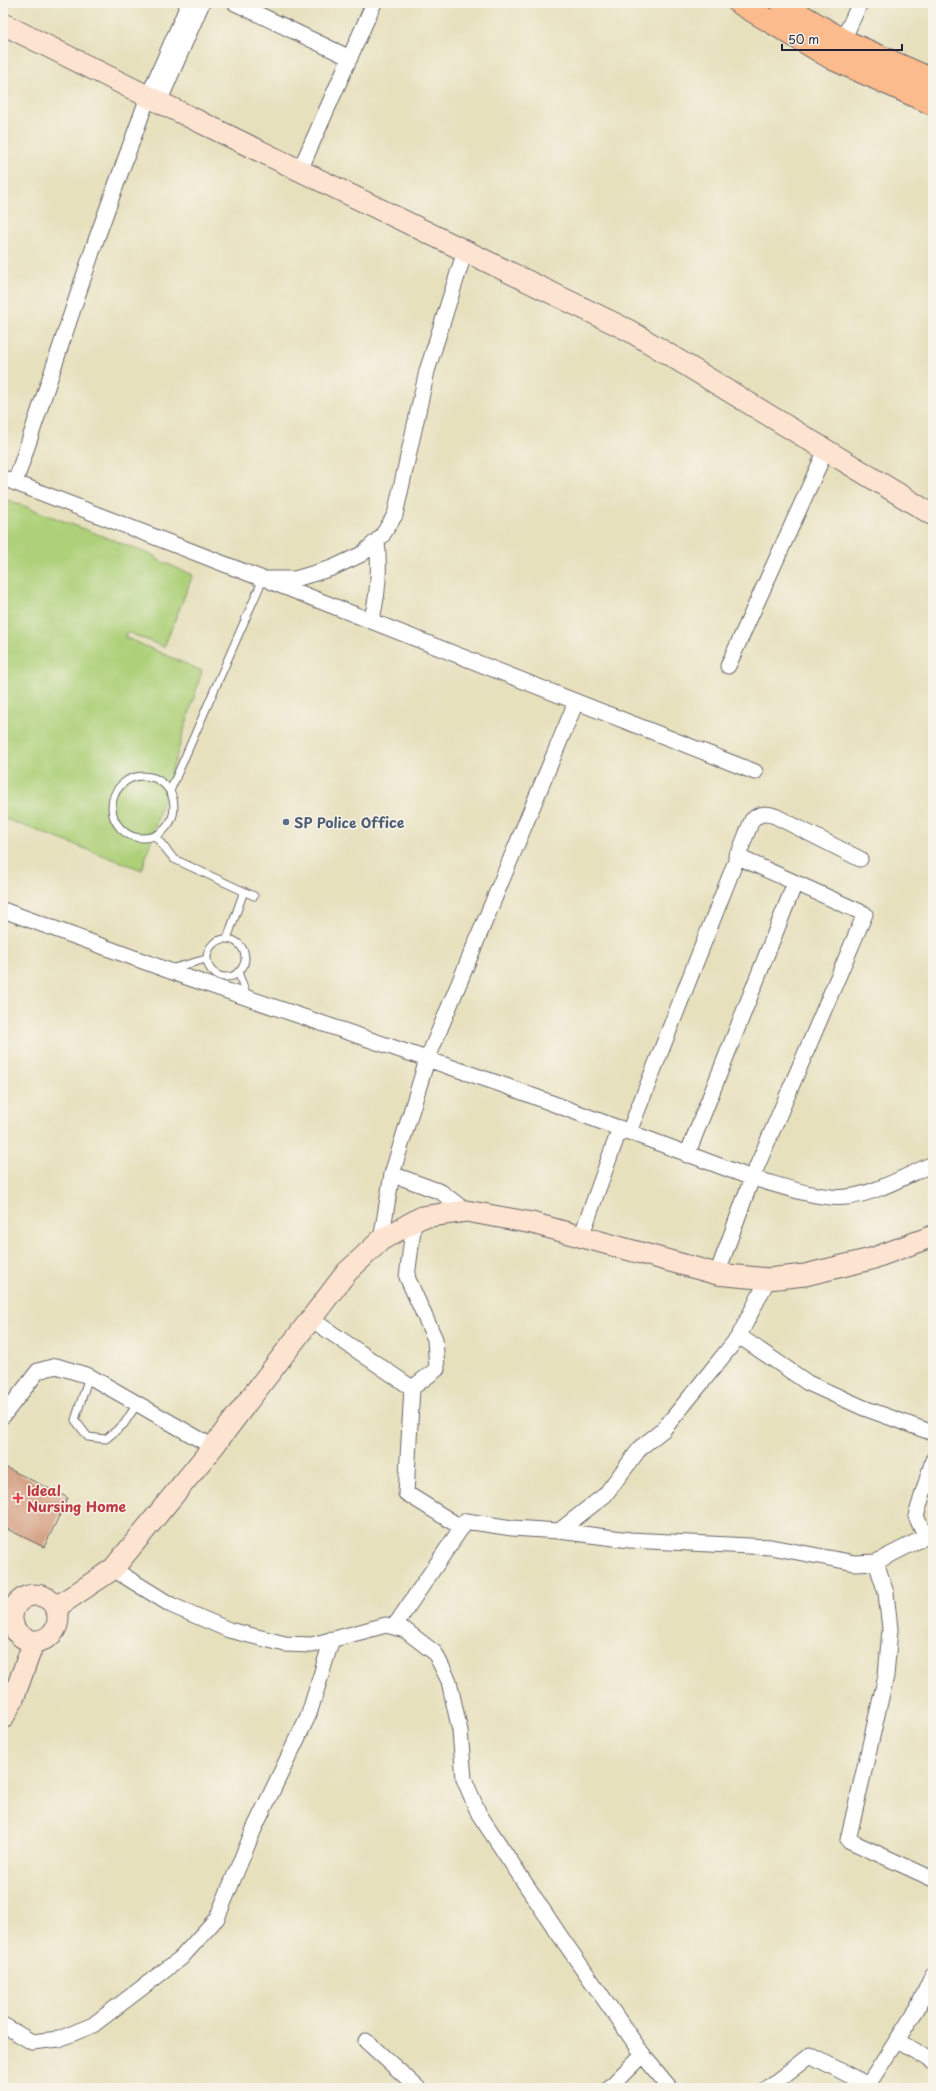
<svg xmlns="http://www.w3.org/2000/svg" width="936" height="2091" font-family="'Playpen Sans',sans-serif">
	<rect width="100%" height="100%" fill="#f7f3e8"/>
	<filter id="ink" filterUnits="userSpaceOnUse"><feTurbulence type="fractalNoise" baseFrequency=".025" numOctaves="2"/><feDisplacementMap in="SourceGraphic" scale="8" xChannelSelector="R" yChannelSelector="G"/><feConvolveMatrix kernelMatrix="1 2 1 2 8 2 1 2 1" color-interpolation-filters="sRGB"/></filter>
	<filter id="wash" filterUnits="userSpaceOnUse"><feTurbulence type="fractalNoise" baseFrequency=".012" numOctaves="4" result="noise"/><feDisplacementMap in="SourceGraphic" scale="16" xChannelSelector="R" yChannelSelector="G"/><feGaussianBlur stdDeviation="0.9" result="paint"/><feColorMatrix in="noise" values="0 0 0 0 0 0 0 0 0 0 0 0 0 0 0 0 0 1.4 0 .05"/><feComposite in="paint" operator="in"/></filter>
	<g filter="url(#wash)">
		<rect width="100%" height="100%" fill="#e7e0bd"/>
		<path fill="#add078" stroke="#68795a" d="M3,498L157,557L156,559L193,575L164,647L127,632L125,637L202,671L142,870L3,818Z"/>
		<g id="blocks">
			<path fill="#d5a285" d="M3,1466L68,1498L44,1547L3,1527Z"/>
		</g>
	</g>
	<g filter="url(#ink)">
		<use href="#blocks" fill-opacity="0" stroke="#676468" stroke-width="1"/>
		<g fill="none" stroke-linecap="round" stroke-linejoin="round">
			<g stroke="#676468" stroke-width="9">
				<path id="lane" d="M112 807a31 31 0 1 1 62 0a31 31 0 1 1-62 0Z
					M170,791L263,579
					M155,836L174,859L254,896
					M227,939L244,891
					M207 958a19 19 0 1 1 38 0a19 19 0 1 1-38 0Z
					M170,969L206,959
					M238,972L247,996
					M89,1376L75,1420L88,1437L106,1439L124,1424L137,1404"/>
			</g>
			<g stroke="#676468" stroke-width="17">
				<path id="street" d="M235,3L350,58
					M843,40L860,3
					M159,102L202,3
					M300,170L374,3
					M3,478L263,579H295L332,568L362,554L382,536L395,515L427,371L465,251
					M15,483L96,240L148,97L189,3
					M272,582L755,772
					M371,621C379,594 380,570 377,541
					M728,666L826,450
					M736,856L865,914L752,1178C780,1185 818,1200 847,1197C875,1194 907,1175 933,1164
					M3,910L189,978L506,1086L752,1178L717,1274
					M629,1132L752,820C759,813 766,813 775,816L860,859
					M687,1155L795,883
					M392,1174L441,1192L466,1211
					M581,1237L620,1128
					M381,1240L392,1174L427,1060L576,702
					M311,1319L412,1388L406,1493L462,1528
					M739,1336L808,1383L864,1408L933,1433
					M412,1388L437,1369L435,1339L407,1277L414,1222
					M3,1416L38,1371L56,1366L89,1376L213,1447
					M559,1531L630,1540L771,1547L855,1563L876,1562L933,1533
					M925,1536L916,1516L933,1460
					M876,1562L886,1593L890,1629L886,1676L848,1840L933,1879
					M113,1569L171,1605L229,1630L285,1644L312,1645L386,1625L405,1630L435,1653L449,1681L460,1731L464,1779L479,1814L558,1933L646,2059L670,2088
					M394,1627L466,1521L512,1528L559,1531L605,1495L641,1447L663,1430L699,1386L739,1336L768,1279
					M3,2025L32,2042L59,2039L93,2025L181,1958L217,1918L254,1829L309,1714L332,1639
					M366,2041L418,2088
					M898,2041L933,2062
					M609,2088L643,2054
					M768,2088L810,2055L868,2085L917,2009L933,1974"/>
			</g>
			<g stroke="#676468" stroke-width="23">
				<path id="secondary" d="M3,24L159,102L630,331L933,515
					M12 1618a23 23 0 1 1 46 0a23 23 0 1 1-46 0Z
					M55,1608L113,1569L213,1447L346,1273L381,1240L422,1217L466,1211L532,1223L717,1274L768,1279L805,1275L871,1259L933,1236
					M3,1718L13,1699L34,1641"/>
			</g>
			<g stroke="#676468" stroke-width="24">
				<path id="primary" d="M739,3L833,59L933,104
					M781,3L843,40L933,80"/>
			</g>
			<use href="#lane" stroke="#fff" stroke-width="7"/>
			<use href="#street" stroke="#fff" stroke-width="15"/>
			<use href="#secondary" stroke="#fde4d1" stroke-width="21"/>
			<use href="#primary" stroke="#fbbb8c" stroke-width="22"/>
		</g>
	</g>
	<circle fill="#5c6f8a" stroke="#f7f3e8" stroke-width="1.5" cx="286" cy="822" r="4"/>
	<path fill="#e0444e" stroke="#f7f3e8" stroke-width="1.5" d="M16 1492h4v4h4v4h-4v4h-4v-4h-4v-4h4z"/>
	<g text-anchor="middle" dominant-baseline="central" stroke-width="3" stroke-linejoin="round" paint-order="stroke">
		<g font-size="14" font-weight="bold" fill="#4e5e75" stroke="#f7f3e8" text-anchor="start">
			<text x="294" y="822">SP Police Office</text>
		</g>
		<g font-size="14" font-weight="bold" fill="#be3a42" stroke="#f7f3e8" text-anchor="start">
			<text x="27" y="1490">Ideal<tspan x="27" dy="16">Nursing Home</tspan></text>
		</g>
	</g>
	<rect width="936" height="2091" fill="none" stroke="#f7f3e8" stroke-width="16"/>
	<path d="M782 44v6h120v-6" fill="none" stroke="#22223b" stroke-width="2"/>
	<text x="788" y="44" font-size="12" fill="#22223b" stroke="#f7f3e8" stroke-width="3" paint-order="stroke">50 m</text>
</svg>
